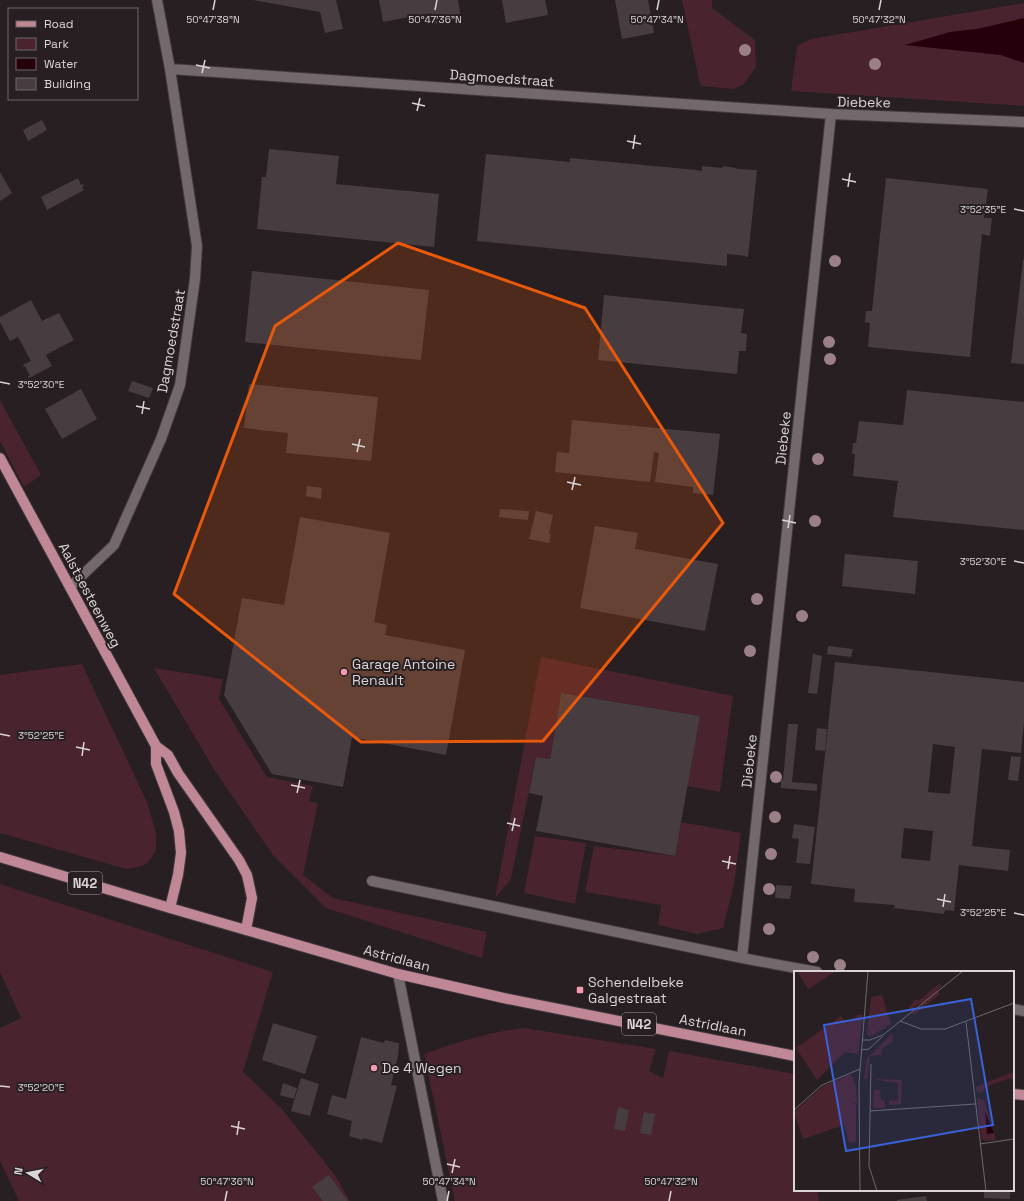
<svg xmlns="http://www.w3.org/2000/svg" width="1024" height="1201" font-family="'Space Grotesk',sans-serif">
	<rect width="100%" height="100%" fill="#271f21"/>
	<path fill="#49232e" d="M682,0H712V8L755,40L756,67L743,85L733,89L701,86L699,80Z
		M1024,3V106L791,91L797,46L811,39Z
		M0,400L41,475L24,487L0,441Z
		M541,657L733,696L720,792L687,786L700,716L561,693L550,759L536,757L511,879L495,898Z
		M82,664L147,802L156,833V850L152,857L146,864L138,867L126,869L0,833V675Z
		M154,668L223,679L219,699L267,777L313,786L309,801L318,803L303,875L333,898L487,932L482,958L326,908L273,855L215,771Z
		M681,822L741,833L734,884L723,928L697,934L658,925L661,905L585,892L594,846L674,856Z
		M535,836L586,843L575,904L524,893Z
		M0,884L273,972L243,1072L281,1108L335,1175L350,1201H19L0,1161V1028L21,1018L0,972Z
		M524,1028L656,1049L649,1071L663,1078L669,1051L795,1074V1190H817L819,1201H455L424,1054C457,1042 489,1032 524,1028Z"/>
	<path fill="#23000b" d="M1024,18V63L1001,55L905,45L950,32L977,29Z"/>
	<path fill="#473d40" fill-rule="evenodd" d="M253,0H336L343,29L325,33L320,12Z
		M379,0H458L461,19L433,24L431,13L383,22Z
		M502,0H545L548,15L506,23Z
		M615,0H648L654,33L622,39Z
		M42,120L47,130L28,141L23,130Z
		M269,149L339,156L336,184L439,194L434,247L257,229L262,177H266Z
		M486,154L570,162V158L696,170L702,171V166L722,168L723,166L736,168L737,169L757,170L748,257H746V256L727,254V266L477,241Z
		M0,172L12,193L0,201Z
		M78,178L81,185L83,184L84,186L82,187L84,190L47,210L41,197Z
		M886,178L988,189L984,218H992L990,236L982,234L970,357L868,347L870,323L865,322L866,311H872Z
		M1023,260H1024V364L1011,363Z
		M252,271L429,290L421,360L245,342Z
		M604,295L744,309L741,333L747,334L746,351H739L737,374L598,360Z
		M31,300L42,321L59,313L74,340L46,355L52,366L29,378L28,376H30L25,366L24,367L23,365L31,361L18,337L10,341L0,322V317Z
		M132,381L153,388L149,398L128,391Z
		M249,384L378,397L371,461L286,453L288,433L244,428Z
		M81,389L97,419L62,439L45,409Z
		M907,390L1024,402V530L893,517L898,481L853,476L855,454H852L853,443H856L859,421L903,425Z
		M572,420L720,434L713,495L693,493V487L655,482L659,453L654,452L650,482L555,472L557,452L569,453Z
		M307,486L322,488L321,499L306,496Z
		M500,509L529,511L528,520L499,517Z
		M536,511L553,515L549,534H551L549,543L529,539Z
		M300,517L390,533L374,622L387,625L385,635L465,650L446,755L352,737L343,787L272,774L224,695L242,598L284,605Z
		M595,526L638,533L635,549L718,564L705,631L580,608Z
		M845,554L918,561L915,594L842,586Z
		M828,646L853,649L851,657L827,654Z
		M813,654L822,656L817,694L808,693Z
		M835,662L1024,682V722L1021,753L982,749L972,846L1010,850L1008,871L959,865L954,911L945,910L944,914L894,908L895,905L854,902L855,889L811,884ZM933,744L955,747L950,794L928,792ZM904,828L933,831L930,861L901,858Z
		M561,693L700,716L675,856L536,831L543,796L529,793L536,757L550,759Z
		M788,724H798L792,782L817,784V791L781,788V780H783Z
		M817,728L827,729L825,751L815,750Z
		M1011,756L1021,757L1018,781L1008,780Z
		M794,824L815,827L810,864L796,863L799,839L792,838Z
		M776,885L792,886L790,899L775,898Z
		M273,1023L317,1036L305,1074L262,1060Z
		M361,1037L384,1043L385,1040L399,1043L398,1056L391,1085L397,1086L382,1143L363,1138L362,1140L349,1136L352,1121L327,1114L332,1095L346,1099Z
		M301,1078L319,1084L310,1116L291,1111Z
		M283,1083L297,1088L294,1099L280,1095Z
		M618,1107L629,1110L625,1131L614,1129Z
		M644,1112L655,1114L651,1135L640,1133Z
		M329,1175L348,1201H323L312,1187Z
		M984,1190H1010V1199L984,1198Z
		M926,1196L927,1201H897V1200Z"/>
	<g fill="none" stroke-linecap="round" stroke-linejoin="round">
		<g stroke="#41393b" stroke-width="12">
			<path id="minor" d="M170,69L831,114L1024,122
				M70,587L114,545L161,439L180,385L195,279L197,246L170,69L157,0
				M372,881L742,958L817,972
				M742,958L831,114
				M398,974L443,1201
				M1013,1009L1024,1011"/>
		</g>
		<g stroke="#41393b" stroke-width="12">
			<path id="major" d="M0,458L156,746L168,755L178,773L239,860L247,875L252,898L246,930
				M156,746V764L174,812L179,831L181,853L178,875L170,908
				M0,857L170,908L398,974L508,999L795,1056
				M1013,1094L1024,1095"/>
		</g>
		<use href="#minor" stroke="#73686b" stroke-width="10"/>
		<use href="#major" stroke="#c08897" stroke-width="10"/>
	</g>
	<g fill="#9b8087">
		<circle cx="745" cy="50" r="6"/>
		<circle cx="875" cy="64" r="6"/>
		<circle cx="835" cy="261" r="6"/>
		<circle cx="829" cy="342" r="6"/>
		<circle cx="830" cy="359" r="6"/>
		<circle cx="818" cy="459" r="6"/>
		<circle cx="815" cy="521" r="6"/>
		<circle cx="757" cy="599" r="6"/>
		<circle cx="802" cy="616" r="6"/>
		<circle cx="750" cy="651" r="6"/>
		<circle cx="776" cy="777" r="6"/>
		<circle cx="775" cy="817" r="6"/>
		<circle cx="771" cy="854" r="6"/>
		<circle cx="769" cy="889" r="6"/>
		<circle cx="769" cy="929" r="6"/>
		<circle cx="813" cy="957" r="6"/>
		<circle cx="840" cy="965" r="6"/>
	</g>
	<path fill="#e8590c" fill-opacity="0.2" stroke="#e8590c" stroke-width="3" stroke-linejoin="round" d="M398,243L585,308L723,523L543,741L361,742L174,594L275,326Z"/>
	<path fill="none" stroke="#dbd5d7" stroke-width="1.5" d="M213,10L215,0M435,10L437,0M657,10L659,0M879,10L881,0M196,65L210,68M202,73L205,60M412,103L425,106M417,111L420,98M627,141L641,144M633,149L635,135M842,179L856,182M848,187L850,173M1014,209L1024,211M0,382L10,384M136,406L150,409M142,414L144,401M352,444L365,447M357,452L360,439M567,482L581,485M572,490L575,477M782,520L796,523M788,528L790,515M1014,561L1024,563M0,734L10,736M76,747L90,750M82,756L84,742M291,785L305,788M297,793L300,780M507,823L520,826M512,831L515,818M722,861L736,864M728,869L730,856M937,899L951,902M943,907L945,894M1014,913L1024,915M0,1086L10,1087M231,1126L245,1129M237,1135L239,1121M447,1164L460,1167M452,1173L455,1159M225,1201L227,1191M447,1201L449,1191M669,1201L671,1191"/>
	<g fill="#f19ab2" stroke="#271f21" stroke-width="1.5">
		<circle cx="344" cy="672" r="4"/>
		<rect x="576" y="986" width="8" height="8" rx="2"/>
		<circle cx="374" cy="1068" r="4"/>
	</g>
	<g text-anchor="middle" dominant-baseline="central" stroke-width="4" stroke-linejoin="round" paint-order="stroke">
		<g fill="#271f21" stroke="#a59ea0" stroke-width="1">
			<rect x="68" y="872" width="34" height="22" rx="3"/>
			<rect x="622" y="1013" width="34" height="22" rx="3"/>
		</g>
		<g font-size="13" font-weight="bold" fill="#dbd5d7">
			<text x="85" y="883">N42</text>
			<text x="639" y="1024">N42</text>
		</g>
		<g font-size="14" fill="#dbd5d7" stroke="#271f21">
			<text transform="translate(502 78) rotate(4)">Dagmoedstraat</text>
			<text transform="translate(864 102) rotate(1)">Diebeke</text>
			<text transform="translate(171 341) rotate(-80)">Dagmoedstraat</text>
			<text transform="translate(783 438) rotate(-84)">Diebeke</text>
			<text transform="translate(90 595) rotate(62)">Aalstsesteenweg</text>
			<text transform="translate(749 761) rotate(-84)">Diebeke</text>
			<text transform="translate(397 958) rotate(15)">Astridlaan</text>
			<text transform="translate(713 1025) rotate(11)">Astridlaan</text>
		</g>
		<g font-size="14" fill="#dbd5d7" stroke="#271f21" text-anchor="start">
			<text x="352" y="664">Garage Antoine<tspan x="352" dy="16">Renault</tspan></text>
			<text x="588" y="982">Schendelbeke<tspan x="588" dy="16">Galgestraat</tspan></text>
			<text x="382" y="1068">De 4 Wegen</text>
		</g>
	</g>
	<g transform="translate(794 971)">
		<rect width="220" height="220" fill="#271f21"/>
		<path d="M3,0H42L14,18ZM145,13L148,15L143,19L146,23L120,44L118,42L128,34L126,32L117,39L115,37L120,30L122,28L124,30ZM88,24L97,53L76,66L73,63L77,26ZM65,43L69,44L64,83L51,81L23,109L2,77L47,45L53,53ZM98,62L99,70L88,78L87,84L76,85L73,108H70L73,88ZM219,101L220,114L217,107L191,116L188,122L182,120V116ZM57,103L62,115L63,131L59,133H62V171L55,172L50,154L9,168L0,141L29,115ZM78,108L108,109L107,133L95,134V130L104,129V112ZM80,119H86L87,129L91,130V137H79ZM183,127L190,129L202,169L191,170L187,167Z" fill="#49232e"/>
		<path d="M191,140L193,145L200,162L193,163Z" fill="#23000b"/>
		<path fill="none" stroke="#6f686a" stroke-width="1" d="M106,50L127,58H151L220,32M172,51L192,220M69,69H76L89,64L169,0M68,79L75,78L88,66M77,93L75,195L83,220M0,139L28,114L66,98M76,140L181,133M186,173L220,168M66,220L65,112L74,0"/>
		<path fill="#3a62d8" fill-opacity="0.15" stroke="#3a62d8" stroke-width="2" d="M177,28L199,154L52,180L30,54Z"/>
		<rect width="220" height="220" fill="none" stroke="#dbd5d7" stroke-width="2"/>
	</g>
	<g font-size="10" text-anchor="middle" fill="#dbd5d7" stroke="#271f21" stroke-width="4" stroke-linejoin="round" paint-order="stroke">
		<text x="213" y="23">50°47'38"N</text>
		<text x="435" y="23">50°47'36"N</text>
		<text x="657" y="23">50°47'34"N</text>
		<text x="879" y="23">50°47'32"N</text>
		<text x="983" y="213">3°52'35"E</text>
		<text x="41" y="388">3°52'30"E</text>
		<text x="983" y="565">3°52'30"E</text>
		<text x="41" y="739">3°52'25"E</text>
		<text x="983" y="916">3°52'25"E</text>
		<text x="41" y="1091">3°52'20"E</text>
		<text x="227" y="1185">50°47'36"N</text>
		<text x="449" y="1185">50°47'34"N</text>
		<text x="671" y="1185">50°47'32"N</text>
	</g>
	<rect x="8" y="8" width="130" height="92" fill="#271f21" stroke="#6f686a"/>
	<rect x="16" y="21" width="20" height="6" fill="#c08897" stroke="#6f686a"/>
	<text x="44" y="28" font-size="12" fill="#dbd5d7">Road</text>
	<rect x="16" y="38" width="20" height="12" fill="#49232e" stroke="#6f686a"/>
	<text x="44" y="48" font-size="12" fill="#dbd5d7">Park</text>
	<rect x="16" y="58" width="20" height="12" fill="#23000b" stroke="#6f686a"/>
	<text x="44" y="68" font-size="12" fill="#dbd5d7">Water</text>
	<rect x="16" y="78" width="20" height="12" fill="#473d40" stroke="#6f686a"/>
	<text x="44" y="88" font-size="12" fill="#dbd5d7">Building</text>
	<g transform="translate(28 1173) rotate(280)" stroke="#271f21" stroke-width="3" paint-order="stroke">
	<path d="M0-3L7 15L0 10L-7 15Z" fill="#dbd5d7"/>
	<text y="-6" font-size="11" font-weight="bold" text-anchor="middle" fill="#dbd5d7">N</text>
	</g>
</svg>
